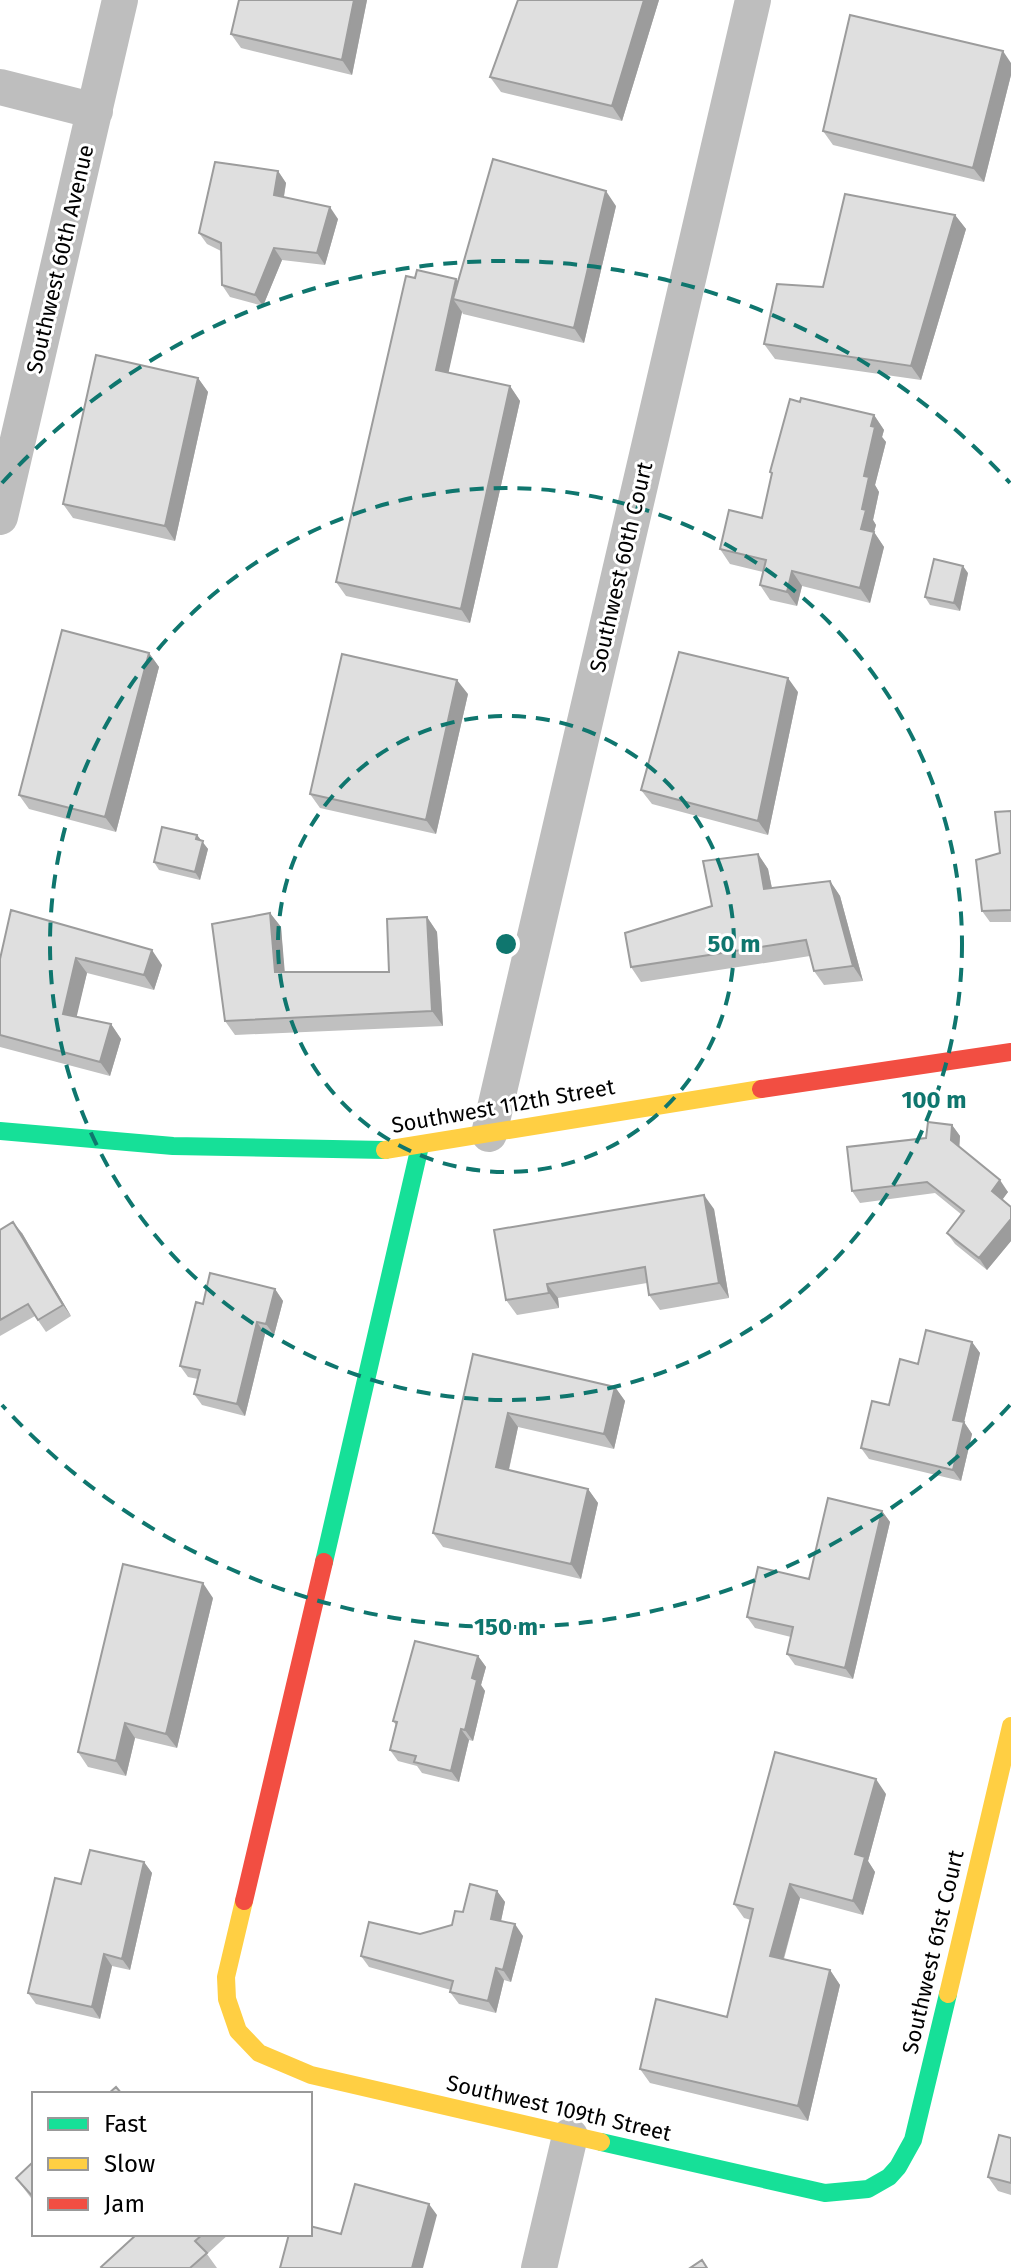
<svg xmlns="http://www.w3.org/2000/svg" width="1011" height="2268" font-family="'Fira Sans',sans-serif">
	<rect width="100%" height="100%" fill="#fff"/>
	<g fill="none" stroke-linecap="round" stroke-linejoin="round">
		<path stroke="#bebebe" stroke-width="36" d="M0,87L95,111
			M0,517L120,0
			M489,1134L753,0
			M539,2268L570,2136"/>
		<path stroke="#16e098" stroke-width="18" d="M0,1131L173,1146L385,1150
			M324,1562L420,1146
			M601,2142L825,2193L868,2189L889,2177L898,2167L913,2140L948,1994"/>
		<path stroke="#ffcf43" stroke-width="18" d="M385,1150L761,1089
			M244,1901L226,1977L227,1999L238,2031L259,2053L311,2075L601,2142
			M948,1994L1011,1726"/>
		<path stroke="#f24e42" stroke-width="18" d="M761,1089L1011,1052
			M244,1901L324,1562"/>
	</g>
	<path fill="#c0c0c0" d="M239,0H367L352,75L241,48L231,34Z
		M518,0H659L622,121L501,92L490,77Z
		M1011,63V75L984,182L833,145L823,131Z
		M278,171L286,183L284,197L338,219L325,265L282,260L263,306L230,297L222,285L221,251L207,244L199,233Z
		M616,206L584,343L463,314L462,312L448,372L510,386L520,401L470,623L346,596L336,582L415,278L456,279L458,281Z
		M955,215L966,229L921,380L775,359L764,344L823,287Z
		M198,378L208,392L175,541L73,518L63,504Z
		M800,402L874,415L884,430L882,437L886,442L875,485L879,492L873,520L876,525L874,532L884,547L870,603L802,586L797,606L770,600L760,585L763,572L730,564L720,549L762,518L772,475L770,472Z
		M968,573L960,611L930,605L925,597Z
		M149,653L159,667L116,832L29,809L19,795Z
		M798,692L768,835L652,804L641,790Z
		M468,694L436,834L320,808L310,794Z
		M1011,811V922H990L982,911Z
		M197,835L208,849L200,880L159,870L154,862Z
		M758,854L768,869L772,888L830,881L840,896L863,981L824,985L814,971L810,956L641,982L631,967L712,906Z
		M11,910L162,965L154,990L87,973L76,1016L111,1024L121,1039L110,1076L0,1047V959Z
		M270,913L281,927L284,972H389L427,917L437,932L443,1026L235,1035L225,1021Z
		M952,1125L960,1136L959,1147L1008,1192L1002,1199L1011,1207V1241L987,1270L955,1244L947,1233L962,1215L935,1193L860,1203L852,1191L926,1138Z
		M714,1209L729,1298L660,1310L649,1295L647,1283L558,1298L559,1308L517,1315L506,1300Z
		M0,1230L22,1233L71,1316L46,1332L35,1316L0,1336Z
		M275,1289L283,1301L274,1335L265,1334L245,1416L202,1405L194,1394L198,1379L188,1377L180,1366L203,1304Z
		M972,1342L980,1353L964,1422L972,1434L961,1481L869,1459L861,1448L918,1364Z
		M473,1354L615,1387L625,1401L614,1449L518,1427L509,1470L588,1489L598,1503L581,1579L443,1547L433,1533Z
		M882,1511L890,1522L853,1679L795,1665L787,1654L791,1637L755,1628L747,1617L809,1579Z
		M213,1598L177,1748L135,1738L126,1776L88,1767L78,1752Z
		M478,1656L486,1667L481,1685L485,1691L473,1741L469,1740L459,1782L422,1773L417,1766L398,1761L390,1750L396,1725L393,1721Z
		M886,1794L868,1861L875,1872L863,1915L800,1898L784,1959L830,1970L840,1985L808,2121L650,2083L640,2069L727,2017L751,1920L744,1918L734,1904Z
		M144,1862L152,1873L130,1970L112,1966L100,2019L36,2004L28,1993L81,1884Z
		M497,1891L505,1902L501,1921L523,1936L511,1982L504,1980L496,2013L459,2004L450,1992L451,1990L369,1967L361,1956L420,1934L452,1925L463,1912Z
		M1011,2138V2195L998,2191L988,2177Z
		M34,2161V2202L16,2178Z
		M137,2234H229L207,2254L217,2268H102Z"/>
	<path fill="#9c9c9c" d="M354,0H367L352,75L342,60Z
		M644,0H659L622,121L612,106Z
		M1003,51L1011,63V75L984,182L973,168Z
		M278,171L286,183L282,207L274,195Z
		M606,191L616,206L584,343L574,328Z
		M330,207L338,219L325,265L317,253Z
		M955,215L966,229L921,380L911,366Z
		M274,248L282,260L263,306L255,295Z
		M456,279L466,293L453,299L462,312L446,384L436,370Z
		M198,378L208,392L175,541L165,526Z
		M510,386L520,401L470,623L461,609Z
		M874,415L884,430L882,437L886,442L875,485L879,492L873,520L876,525L874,532L884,547L870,603L860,588L862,509L864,476L871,426Z
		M963,566L968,573L960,611L954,603Z
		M792,571L802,586L797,606L787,592Z
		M149,653L159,667L116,832L105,817Z
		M788,678L798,692L768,835L758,821Z
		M457,680L468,694L436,834L426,820Z
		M197,835L208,849L200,880L195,872Z
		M758,854L768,869L775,904L764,889Z
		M830,881L840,896L863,981L853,966Z
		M270,913L281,927L286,986L275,972Z
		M427,917L437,932L443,1026L432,1011Z
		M152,950L162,965L154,990L144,975Z
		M76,958L87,973L74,1028L63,1014Z
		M111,1024L121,1039L110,1076L100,1062Z
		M952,1125L960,1136L959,1152L951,1140Z
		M1000,1180L1008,1192L1000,1203L992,1191Z
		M704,1195L714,1209L729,1298L719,1283Z
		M1011,1219V1241L987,1270L979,1258Z
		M13,1222L22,1233L71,1316L63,1305Z
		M547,1284L558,1298L559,1308L549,1293Z
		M275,1289L283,1301L274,1335L266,1324Z
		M257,1322L265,1334L245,1416L237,1404Z
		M972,1342L980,1353L962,1431L953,1420Z
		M615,1387L625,1401L614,1449L604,1434Z
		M508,1413L518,1427L506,1482L496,1467Z
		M964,1422L972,1434L961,1481L953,1470Z
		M588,1489L598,1503L581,1579L571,1564Z
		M882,1511L890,1522L853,1679L845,1668Z
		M203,1583L213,1598L177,1748L166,1734Z
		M478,1656L486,1667L481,1685L485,1691L473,1741L465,1730L472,1678Z
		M125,1723L135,1738L126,1776L116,1761Z
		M461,1729L469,1740L459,1782L451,1771Z
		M876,1779L886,1794L868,1861L875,1872L863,1915L853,1901L855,1854Z
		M144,1862L152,1873L130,1970L122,1959Z
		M790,1884L800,1898L780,1971L770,1956Z
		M497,1891L505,1902L499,1930L491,1919Z
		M515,1924L523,1936L511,1982L503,1970Z
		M104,1954L112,1966L100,2019L92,2007Z
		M496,1968L504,1980L496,2013L488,2001Z
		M830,1970L840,1985L808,2121L798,2106Z
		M429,2204L437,2215L423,2268H412Z"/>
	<path fill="#dfdfdf" stroke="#9c9c9c" stroke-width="2" d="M239,0H354L342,60L231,34Z
		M518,0H644L612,106L490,77Z
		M850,15L1003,51L973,168L823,131Z
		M493,159L606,191L574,328L453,299Z
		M215,162L278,171L274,195L330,207L317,253L274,248L255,295L222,285L221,243L199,233Z
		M845,194L955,215L911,366L764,344L777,284L823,287Z
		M417,270L456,279L436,370L510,386L461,609L336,582L406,276L415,278Z
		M96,355L198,378L165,526L63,504Z
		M801,398L874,415L871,426L875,427L864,476L869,477L862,509L866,510L861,529L874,532L860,588L792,571L787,592L760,585L766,560L720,549L729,510L762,518L772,473L770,472L790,399L800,402Z
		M934,559L963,566L954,603L925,597Z
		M62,630L149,653L105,817L19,795Z
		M679,652L788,678L758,821L641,790Z
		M342,654L457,680L426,820L310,794Z
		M1011,811V910L982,911L976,860L1000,853L995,812Z
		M162,827L197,835L196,839L203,841L195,872L154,862Z
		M758,854L764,889L830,881L853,966L814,971L806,940L631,967L625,933L712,906L703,861Z
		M11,910L152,950L144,975L76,958L63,1014L111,1024L100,1062L0,1035V959Z
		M270,913L275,972H389L387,919L427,917L432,1011L225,1021L212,924Z
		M928,1122L952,1125L951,1140L1000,1180L992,1191L1011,1207V1219L979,1258L947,1233L964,1211L927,1182L852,1191L847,1147L926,1138Z
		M704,1195L719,1283L649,1295L645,1267L547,1284L549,1293L506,1300L494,1230Z
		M13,1222L63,1305L38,1320L28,1304L0,1320V1230Z
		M210,1273L275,1289L266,1324L257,1322L237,1404L194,1394L200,1370L180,1366L196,1302L203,1304Z
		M926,1330L972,1342L953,1420L964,1422L953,1470L861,1448L872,1401L889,1405L900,1359L918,1364Z
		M473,1354L615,1387L604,1434L508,1413L496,1467L588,1489L571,1564L433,1533Z
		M828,1498L882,1511L845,1668L787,1654L793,1627L747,1617L758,1567L809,1579Z
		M123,1564L203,1583L166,1734L125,1723L116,1761L78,1752Z
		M415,1641L478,1656L472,1678L477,1680L465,1730L461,1729L451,1771L414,1762L416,1756L390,1750L397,1722L393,1721Z
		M775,1752L876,1779L855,1854L865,1857L853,1901L790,1884L770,1956L830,1970L798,2106L640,2069L656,1999L727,2017L753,1909L734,1904Z
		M90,1850L144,1862L122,1959L104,1954L92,2007L28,1993L55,1878L81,1884Z
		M470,1884L497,1891L491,1919L515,1924L503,1970L496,1968L488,2001L450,1992L453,1981L361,1956L369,1922L420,1934L452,1925L455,1911L463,1912Z
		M116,2087L122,2094H108Z
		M999,2135L1011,2138V2183L988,2177Z
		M34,2161V2198L16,2178Z
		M355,2184L429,2204L412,2268H280L289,2234H310V2226L341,2234Z
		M137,2234H203L195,2241L207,2253L190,2268H102L101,2267Z
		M702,2260L707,2268H690Z"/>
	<g fill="none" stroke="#0f766e" stroke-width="4" stroke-dasharray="14 10">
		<circle cx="506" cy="944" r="228"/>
		<circle cx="506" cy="944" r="456"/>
		<path d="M1010 1405A683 683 0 0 1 2 1405M2 483A683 683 0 0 1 1010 483"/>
	</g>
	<g text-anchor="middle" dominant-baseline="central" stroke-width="6" stroke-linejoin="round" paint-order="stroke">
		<g font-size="22" fill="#000" stroke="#fff">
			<text transform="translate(60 259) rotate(-77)">Southwest 60th Avenue</text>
			<text transform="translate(621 567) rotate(-77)">Southwest 60th Court</text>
			<text transform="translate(503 1106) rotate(-10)">Southwest 112th Street</text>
			<text transform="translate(933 1952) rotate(-77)">Southwest 61st Court</text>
			<text transform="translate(559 2108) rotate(13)">Southwest 109th Street</text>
		</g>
	</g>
	<circle cx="506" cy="944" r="12" fill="#0f766e" stroke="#fff" stroke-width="4"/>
	<g font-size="24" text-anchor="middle" font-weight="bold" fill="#0f766e" stroke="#fff" stroke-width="6" stroke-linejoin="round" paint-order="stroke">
		<text x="734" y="952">50 m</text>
		<text x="934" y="1108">100 m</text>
		<text x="506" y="1635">150 m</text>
	</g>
	<rect x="32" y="2092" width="280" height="144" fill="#ffffff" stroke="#999999" stroke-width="2"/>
	<rect x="48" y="2118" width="40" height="12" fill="#16e098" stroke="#999999" stroke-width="2"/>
	<text x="104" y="2132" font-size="24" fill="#000000">Fast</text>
	<rect x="48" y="2158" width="40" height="12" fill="#ffcf43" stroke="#999999" stroke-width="2"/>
	<text x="104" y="2172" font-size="24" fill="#000000">Slow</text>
	<rect x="48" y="2198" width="40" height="12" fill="#f24e42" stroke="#999999" stroke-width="2"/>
	<text x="104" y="2212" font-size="24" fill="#000000">Jam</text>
</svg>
